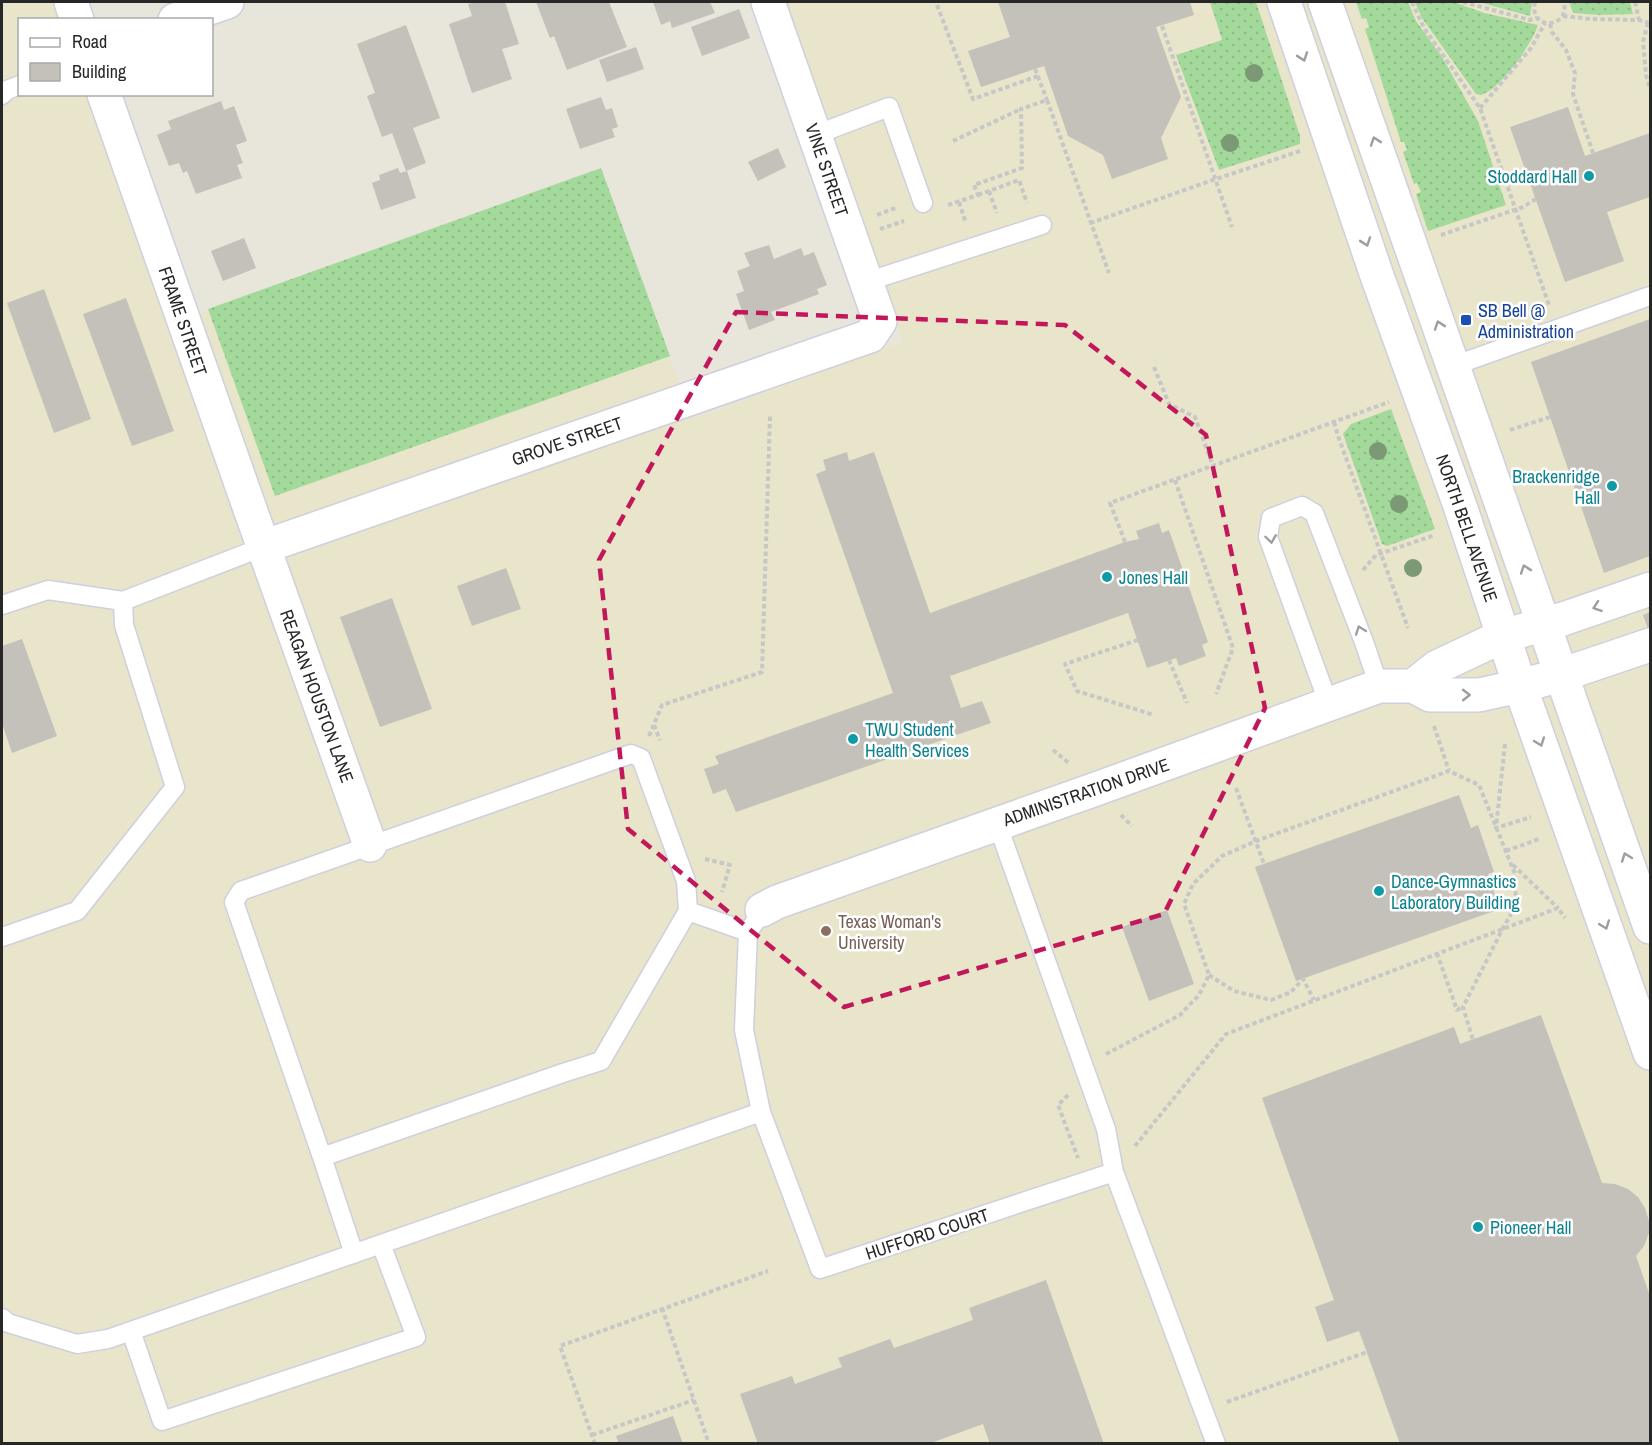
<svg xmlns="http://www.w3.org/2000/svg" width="1652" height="1445" font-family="'Archivo Narrow',sans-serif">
	<defs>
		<pattern id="grass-dots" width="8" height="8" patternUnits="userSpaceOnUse" patternTransform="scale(1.5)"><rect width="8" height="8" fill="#a3da9b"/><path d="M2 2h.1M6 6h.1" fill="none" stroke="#8cbb86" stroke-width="1.8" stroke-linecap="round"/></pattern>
	</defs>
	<rect width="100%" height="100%" fill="#e8e5da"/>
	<path fill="#e8e5ca" d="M2,2H53L59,19L20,20V94L86,95L168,324L601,168L692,419L903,342L781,2H1650V1443L2,1444Z"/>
	<path fill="url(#grass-dots)" d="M1210,2H1256L1300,136V144L1219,170L1176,55L1222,40Z
		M1356,2H1408L1416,21L1442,57L1478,121L1506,205L1428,231L1416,194L1421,192L1417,183L1414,184L1403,152L1407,150L1404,142H1401L1365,29L1369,27L1366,18L1362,19Z
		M1415,2H1454L1484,13L1538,25C1532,44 1500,90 1481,95L1476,94L1422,18Z
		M1479,2H1532L1530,16Z
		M1569,2H1630L1633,14L1600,15L1573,13Z
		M601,168L670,356L275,496L208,309Z
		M1391,409L1435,529L1387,546L1382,544L1343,434L1351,424Z"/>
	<path fill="#c3c1b9" d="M476,2H505L519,44L502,49L512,79L472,93L449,24L472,16L468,4Z
		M536,2H609L627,47L567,70L554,36L550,38Z
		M653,2H710L715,13L672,28L670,21L661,25Z
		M998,2H1190L1194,15L1156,27L1181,97L1161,138L1168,159L1112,179L1103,155L1068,136L1044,66L981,87L968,51L1010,37Z
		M739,9L750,38L702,56L691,27Z
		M406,25L440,118L413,128L426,163L406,171L392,133L382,137L367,96L375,93L357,44Z
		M636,47L644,69L607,82L599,60Z
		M601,97L606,110L612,108L618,127L612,129L615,137L580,149L566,109Z
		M221,101L224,110L234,106L247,141L236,145L243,163L237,165L242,178L196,194L187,171L183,173L179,163L169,166L157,135L171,129L168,121Z
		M1568,107L1585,156L1650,133V197L1607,212L1624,261L1565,282L1510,127Z
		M778,148L786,167L758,181L748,162Z
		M398,168L400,173L407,171L416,198L381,210L372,183L380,180L379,175Z
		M244,238L256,268L223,281L211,251Z
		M769,245L774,259L801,248L804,256L814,252L827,285L817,289L819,294L771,312L775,320L749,330L736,294L744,291L737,271L750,266L744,253Z
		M44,289L91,419L54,433L7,303Z
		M126,298L174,431L132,446L83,314Z
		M1650,319V556L1604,573L1531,362Z
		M847,452L849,461L874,452L930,613L1125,542L1139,539L1136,531L1159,523L1162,533L1169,530L1208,642L1202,645L1206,656L1179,666L1176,658L1147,668L1128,613L950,676L961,708L982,701L991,723L736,812L726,789L713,794L704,769L719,764L715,756L893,693L816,474L826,470L823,460Z
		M506,568L521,609L472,626L457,586Z
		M392,598L432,709L380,727L340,617Z
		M1650,612V628L1648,629L1643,615Z
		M22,639L57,736L12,753L2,723V646Z
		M1459,795L1471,828L1478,825L1494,872L1488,874L1500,909L1296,981L1255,867Z
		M1167,910L1194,984L1149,1001L1122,927Z
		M1541,1015L1602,1183L1615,1184L1628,1189L1638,1197L1645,1208L1649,1221V1233L1644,1246L1636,1256L1650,1296V1444H1400L1359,1331L1327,1342L1315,1307L1334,1300L1262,1098L1454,1027L1460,1044Z
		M1046,1280L1104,1444H990L983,1424L928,1444H758L740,1394L792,1376L795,1384L842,1367L838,1358L890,1339L894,1348L973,1320L969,1308Z
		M673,1416L683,1444H619L616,1436Z"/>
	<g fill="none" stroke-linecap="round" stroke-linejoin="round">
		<g stroke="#cfcfde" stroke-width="21">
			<path id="lane" d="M2,95L7,90L20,85
				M815,135L889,107L923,203
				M866,282L1042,225
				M1453,366L1650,296
				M2,605L48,590L123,601
				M1329,705L1268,537L1271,518L1302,506L1314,513L1364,642L1379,686
				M997,823L1106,1129L1114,1172
				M688,911L686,881L641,758L631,754L241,891L234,902L322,1157L563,1073L601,1061L688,911L748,932
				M755,922L748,932L744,1030L761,1112L820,1269L1114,1172L1216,1444
				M2,937L77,911L175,787L124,625L123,601L263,547
				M322,1157L354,1254
				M2,1318L8,1323L77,1344L108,1339L761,1112
				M131,1331L162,1421L416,1337L381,1244"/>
		</g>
		<g stroke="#cfcfde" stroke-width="36">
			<path id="street" d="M71,2L77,20
				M175,20L227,2
				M104,94L250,509L370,845
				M263,547L870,336L880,321L768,2
				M1413,686L1437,667L1503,636L1563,619L1650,589
				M762,910L777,902L1096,789L1379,686H1413L1430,695H1479L1520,686L1561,675L1650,645"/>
		</g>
		<g stroke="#cfcfde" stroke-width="36">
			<path id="secondary" d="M1284,2L1376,273L1459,503L1520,686L1650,1053
				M1325,2L1650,927"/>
		</g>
		<path stroke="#c7c7c7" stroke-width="4" stroke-dasharray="4.5 3" stroke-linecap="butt" d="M1412,2L1424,28L1480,108L1549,305
			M1463,2L1530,20L1537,18
			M1535,2C1530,21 1550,31 1563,16L1565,5L1564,2
			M1635,2L1639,20
			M937,5L973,99L1038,76
			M1563,16L1591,19L1639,20L1650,23
			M1648,23L1643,42L1646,75L1650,89
			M1550,24L1552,32L1566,50L1575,73L1573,94L1593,153
			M1162,26L1232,227
			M1035,69L1047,100
			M1480,108L1531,48L1545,23
			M953,141L1021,109
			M989,191L997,213
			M978,195L1019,180L1027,203
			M959,202L966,223
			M948,205L978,195L974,185L1022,168L1021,109L1047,100L1109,273
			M877,215L898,207
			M1090,223L1216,179L1300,151
			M880,229L904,221
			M1441,235L1523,207L1536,199
			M1154,367L1169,404L1195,417L1213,466
			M1334,422L1338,436L1408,628
			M1510,430L1550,417
			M1175,480L1233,648L1216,694
			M1125,542L1110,503L1389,402
			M1363,570L1376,555L1435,535
			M1138,640L1065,664L1077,691L1154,715
			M1169,660L1187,703
			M654,725L660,740
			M1434,726L1449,771
			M649,736L662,705L762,672L770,416
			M1505,744L1496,828L1531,817
			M1053,750L1070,764
			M1236,788L1264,864
			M1121,815L1132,826
			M1506,851L1539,839
			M705,859L730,865L722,892
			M1513,865L1558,908
			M1437,953L1457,1010L1463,1007
			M1209,975L1234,991L1271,1000L1291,992L1303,979L1314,1000
			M1106,1054L1180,1015L1199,995L1209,975L1184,904L1193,884L1222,856L1256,841L1449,771L1479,785L1515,874L1516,905L1502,930L1463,1007L1473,1040
			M1068,1095L1058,1105L1078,1158
			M1135,1146L1226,1034L1558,908L1565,918
			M662,1308L709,1444
			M1227,1402L1367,1352
			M592,1435L694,1400
			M595,1444L560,1346L768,1271"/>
		<use href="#lane" stroke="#fff" stroke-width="18"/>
		<use href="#street" stroke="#fff" stroke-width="33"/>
		<use href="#secondary" stroke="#fff" stroke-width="33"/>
	</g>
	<g fill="#7a9974">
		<circle cx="1254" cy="73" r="9"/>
		<circle cx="1230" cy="143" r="9"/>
		<circle cx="1378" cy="451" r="9"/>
		<circle cx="1399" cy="504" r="9"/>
		<circle cx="1413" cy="568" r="9"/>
	</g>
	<defs><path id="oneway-chevron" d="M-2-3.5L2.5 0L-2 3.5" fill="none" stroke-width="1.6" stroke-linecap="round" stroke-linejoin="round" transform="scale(1.5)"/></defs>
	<g stroke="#9e9e9e">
		<use href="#oneway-chevron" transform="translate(1303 57) rotate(71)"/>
		<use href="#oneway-chevron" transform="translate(1375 141) rotate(-109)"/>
		<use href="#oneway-chevron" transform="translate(1366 242) rotate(71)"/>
		<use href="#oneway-chevron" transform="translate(1439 325) rotate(-109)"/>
		<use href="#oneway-chevron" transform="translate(1271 539) rotate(82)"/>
		<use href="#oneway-chevron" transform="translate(1525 569) rotate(-109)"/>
		<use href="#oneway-chevron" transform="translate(1597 607) rotate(161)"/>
		<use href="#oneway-chevron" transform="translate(1360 630) rotate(-110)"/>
		<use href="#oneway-chevron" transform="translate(1466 695)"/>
		<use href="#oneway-chevron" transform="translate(1540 742) rotate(70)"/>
		<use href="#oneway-chevron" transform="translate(1626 857) rotate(-110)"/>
		<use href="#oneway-chevron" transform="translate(1605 925) rotate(70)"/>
	</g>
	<path fill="none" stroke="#c2185b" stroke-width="4.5" stroke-dasharray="12 8" stroke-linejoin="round" d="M736,312L1065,325L1206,435L1265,708L1164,914L844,1007L628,829L599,560Z"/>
	<g fill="#0f9aa8" stroke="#fff" stroke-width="2">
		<circle cx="1589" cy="176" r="6"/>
		<circle cx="1612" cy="486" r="6"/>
		<circle cx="1107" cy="577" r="6"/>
		<circle cx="853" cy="739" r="6"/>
		<circle cx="1379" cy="891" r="6"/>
		<circle cx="1478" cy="1227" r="6"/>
	</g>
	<rect fill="#1a4fb4" stroke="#fff" stroke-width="2" x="1460" y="314" width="12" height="12" rx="3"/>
	<circle fill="#8d6e63" stroke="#fff" stroke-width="2" cx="826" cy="931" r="6"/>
	<g text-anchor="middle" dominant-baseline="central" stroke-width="5" stroke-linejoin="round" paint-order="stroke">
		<g font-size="18" fill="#272727" stroke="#fff">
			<text transform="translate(827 170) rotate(71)">VINE STREET</text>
			<text transform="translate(183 321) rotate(71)">FRAME STREET</text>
			<text transform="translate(567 441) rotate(-19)">GROVE STREET</text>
			<text transform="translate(1467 528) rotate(71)">NORTH BELL AVENUE</text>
			<text transform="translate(317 696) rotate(70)">REAGAN HOUSTON LANE</text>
			<text transform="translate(1086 792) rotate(-19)">ADMINISTRATION DRIVE</text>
			<text transform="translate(927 1234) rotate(-18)">HUFFORD COURT</text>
		</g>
		<g font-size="18" fill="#0d838f" stroke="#fff" text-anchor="start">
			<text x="1577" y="176" text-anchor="end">Stoddard Hall</text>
			<text x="1600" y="476" text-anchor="end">Brackenridge<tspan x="1600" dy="21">Hall</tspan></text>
			<text x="1119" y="577">Jones Hall</text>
			<text x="865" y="729">TWU Student<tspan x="865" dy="21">Health Services</tspan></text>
			<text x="1391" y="881">Dance-Gymnastics<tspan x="1391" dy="21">Laboratory Building</tspan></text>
			<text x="1490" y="1227">Pioneer Hall</text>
		</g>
		<g font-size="18" fill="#164399" stroke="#fff" text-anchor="start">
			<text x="1478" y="310">SB Bell @<tspan x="1478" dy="21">Administration</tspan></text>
		</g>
		<g font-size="18" fill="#785e54" stroke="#fff" text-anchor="start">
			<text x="838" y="921">Texas Woman's<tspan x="838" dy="21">University</tspan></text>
		</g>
	</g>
	<rect width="1652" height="1445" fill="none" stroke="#272727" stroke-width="6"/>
	<rect x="18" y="18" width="195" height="78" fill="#ffffff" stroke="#a9a9a9" stroke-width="1.5"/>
	<rect x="30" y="38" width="30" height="9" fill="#ffffff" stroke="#a9a9a9" stroke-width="1.5"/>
	<text x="72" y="48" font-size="18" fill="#272727">Road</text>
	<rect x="30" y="63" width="30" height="18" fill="#c3c1b9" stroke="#a9a9a9" stroke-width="1.5"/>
	<text x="72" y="78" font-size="18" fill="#272727">Building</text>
</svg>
